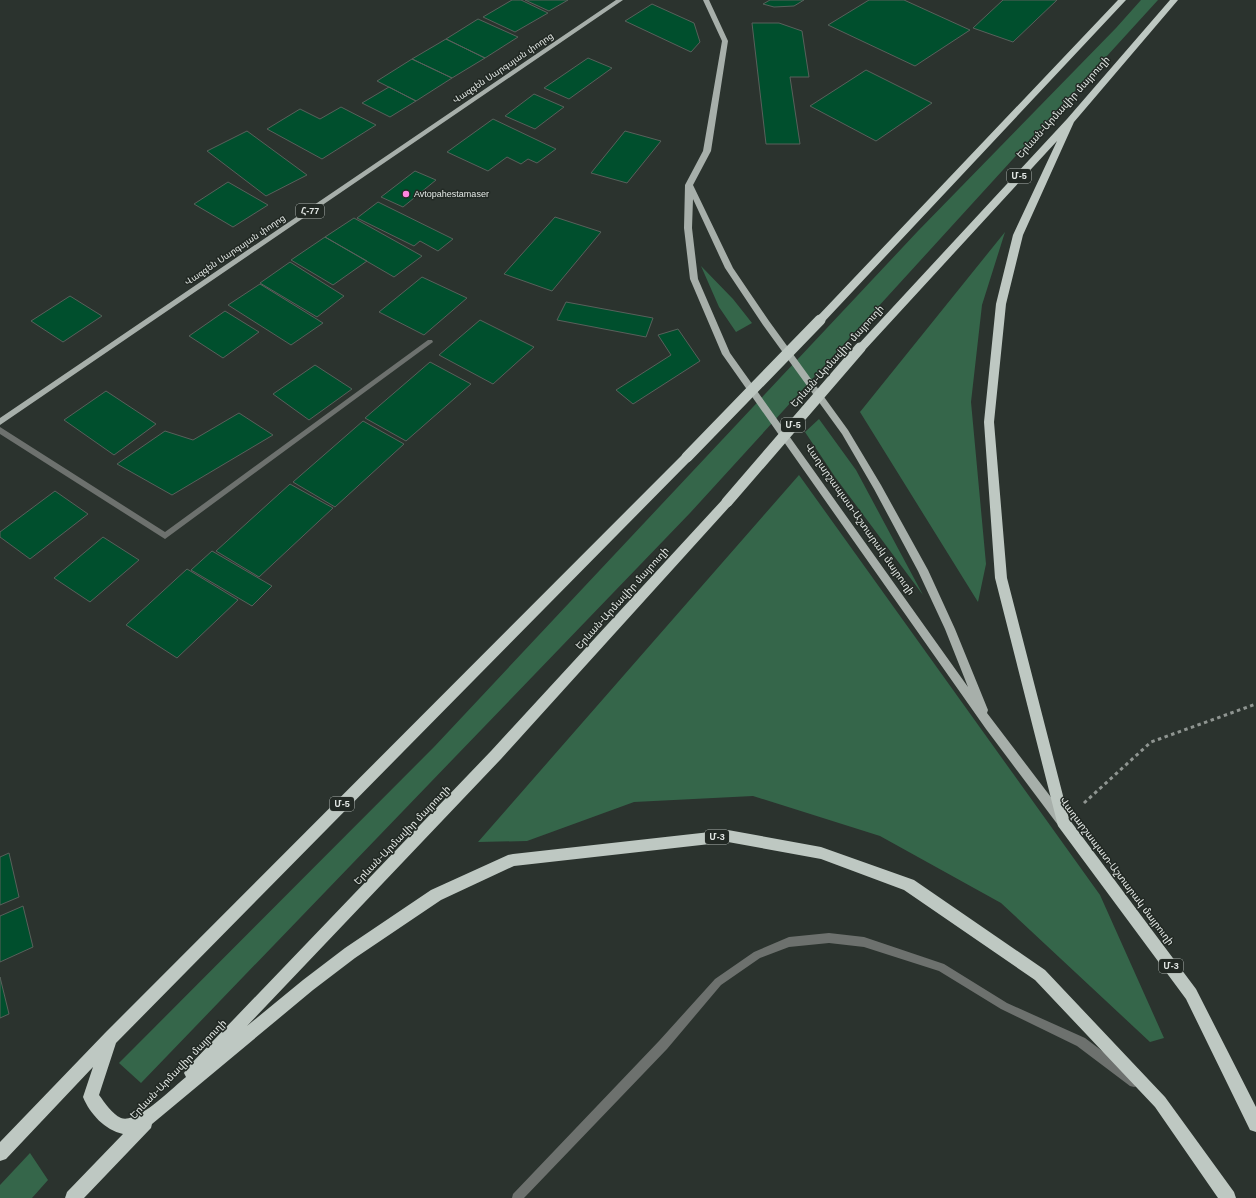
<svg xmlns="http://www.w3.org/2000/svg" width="1256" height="1198" font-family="Helvetica,'Noto Sans Armenian',sans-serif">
	<rect width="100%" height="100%" fill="#2b332e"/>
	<path fill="#35664a" d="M1141,0H1158L690,513L141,1083L119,1063L434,747L918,231L1116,28Z
		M1005,232L982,305L971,402L986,564L978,602L860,412Z
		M701,266L733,299L752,323L736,332L719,307Z
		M819,419L856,470L923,595L835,477L805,432Z
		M799,475L1100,895L1164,1038L1150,1042L1001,903L880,836L753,796L634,802L527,841L478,842Z
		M30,1153L48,1180L32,1198H0V1185Z"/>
	<path fill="#004f2d" stroke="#58605b" d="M512,0H521L548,13L515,32L483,17Z
		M525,0H568L549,11Z
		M770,0H804L794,6L774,7L763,4Z
		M869,0H904L970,30L915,66L828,25Z
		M1003,0H1057L1013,42L973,28Z
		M652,4L694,23L700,42L691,52L625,21Z
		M478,19L518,37L485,58L446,39Z
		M752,23H779L802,31L809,77H790L800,144H766Z
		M446,39L485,58L452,78L412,59Z
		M588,58L612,68L569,99L544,88Z
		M412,59L452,78L416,101L377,81Z
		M866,70L932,103L876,141L810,106Z
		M389,87L416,101L390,117L362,103Z
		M534,94L564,107L535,129L505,116Z
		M341,107L376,125L322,159L267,129L300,109L320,119Z
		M493,119L556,149L537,163L528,159L521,164L507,157L488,171L447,152Z
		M247,131L307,175L266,196L207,151Z
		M625,131L661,141L627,183L591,173Z
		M415,171L436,180L403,207L381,197Z
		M228,182L268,205L233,227L194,204Z
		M378,202L453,239L438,251L420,241L414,246L357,218Z
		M555,217L601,232L552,291L504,274Z
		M354,218L422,256L394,277L325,237Z
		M325,237L367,261L333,285L291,260Z
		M290,262L344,296L317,317L260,283Z
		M422,277L467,298L424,335L379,312Z
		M260,284L323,323L291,345L228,305Z
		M70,296L102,316L63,342L31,321Z
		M566,302L653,318L646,337L557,320Z
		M225,311L259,332L223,358L189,336Z
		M480,320L534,347L493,384L439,355Z
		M678,329L700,361L633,404L616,390L671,355L658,335Z
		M430,362L471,384L406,441L365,418Z
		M315,365L352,389L309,420L273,394Z
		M106,391L156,424L114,455L64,420Z
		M239,413L273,435L172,495L117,464L165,431L193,440Z
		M363,421L404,444L335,507L293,482Z
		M290,484L333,508L259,577L216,551Z
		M55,491L88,514L30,559L0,537V532Z
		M103,537L139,560L90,602L54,578Z
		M212,551L272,586L252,606L191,570Z
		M187,569L238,600L177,658L126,625Z
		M9,853L19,897L0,905V857Z
		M23,906L33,947L0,962V916Z
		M0,977L9,1014L0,1018Z"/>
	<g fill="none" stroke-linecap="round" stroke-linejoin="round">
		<path stroke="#8f9591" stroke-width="3" stroke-dasharray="3.5 3.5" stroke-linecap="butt" d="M1084,803L1151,742L1256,704"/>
		<path fill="#6d716e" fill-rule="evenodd" d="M428,340H432L433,342L165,539L0,434V427L165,532Z
			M829,933L864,937L944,964L1007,1003L1085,1038L1138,1078L1139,1082L1138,1086L1134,1087L1130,1086L1077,1046L1001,1009L939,971L864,947L829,943L789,947L760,958L721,985L667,1049L524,1198H512L513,1194L659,1041L715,979L754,952L789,937Z"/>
		<path fill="#a7afaa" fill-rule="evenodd" d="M616,0H623L0,425V418Z
			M703,0H709L728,41L711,151L693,185L733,268L769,321L848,430L881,485L928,570L955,629L988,710L987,713L1066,817L1068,821L1066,825L1062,826L1058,825L986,729L722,354L690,279L684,228L685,185L703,151L722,41ZM693,199L725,268L763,325L842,434L874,489L918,571L945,629L968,687L730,353L698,279L692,228Z"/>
		<path fill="#bec8c2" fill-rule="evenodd" d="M1118,0H1126L824,322H816L815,320L816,318Z
			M1170,0H1178L1074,122L1023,235L1006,304L994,422L1007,578L1069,819L1196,989L1256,1107V1132L1250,1130L1186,999L1058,826L995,578L984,422L996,304L1013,235L1057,141L864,351H856L855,348L1067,119Z
			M687,453L691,454L693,457L691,460L116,1043L99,1095C105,1103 112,1114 121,1118C138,1124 173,1087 186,1077L184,1073L187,1068L491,751L723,499L727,498L731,499L733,502L731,505L501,759L247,1026L303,980L345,948L431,890L508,855L513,854L728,830L821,847L914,880L1045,970L1165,1097L1234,1192L1236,1198H1218L1155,1107L1035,980L904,890L821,859L728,842L514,866L441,900L355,958L313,990L152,1124L151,1128L84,1198H65L67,1192L123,1134C105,1130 90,1114 83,1097L93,1067L6,1159L0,1161V1142L105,1033L683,454Z"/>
		<path stroke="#bec8c2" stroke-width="11" d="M687,457L820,320
			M727,502L860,348"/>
	</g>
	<circle fill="#fe86e0" stroke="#222924" stroke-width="1.5" cx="406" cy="194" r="4"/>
	<g text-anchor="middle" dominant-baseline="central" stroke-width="3" stroke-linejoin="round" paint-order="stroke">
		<g font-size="9" fill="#e3e8e5" stroke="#222924">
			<text transform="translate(503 68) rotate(-34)">Վազգեն Սարգսյան փողոց</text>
			<text transform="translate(235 250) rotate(-34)">Վազգեն Սարգսյան փողոց</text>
		</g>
		<g fill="#222924" stroke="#a9afab" stroke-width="1">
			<rect x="1007" y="169" width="24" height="14" rx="3"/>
			<rect x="296" y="204" width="28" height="14" rx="3"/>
			<rect x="781" y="418" width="24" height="14" rx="3"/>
			<rect x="330" y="797" width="24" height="14" rx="3"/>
			<rect x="705" y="830" width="24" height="14" rx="3"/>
			<rect x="1159" y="959" width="24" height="14" rx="3"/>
		</g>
		<g font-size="9" font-weight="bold" fill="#e3e8e5">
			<text x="1019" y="176">Մ-5</text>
			<text x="310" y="211">Հ-77</text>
			<text x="793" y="425">Մ-5</text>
			<text x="342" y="804">Մ-5</text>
			<text x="717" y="837">Մ-3</text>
			<text x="1171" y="966">Մ-3</text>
		</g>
		<g font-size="9" fill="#e3e8e5" stroke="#222924" text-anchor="start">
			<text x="414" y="194">Avtopahestamaser</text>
		</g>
		<g font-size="10" fill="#e3e8e5" stroke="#222924">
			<text transform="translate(1063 107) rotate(-48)">Երևան-Արմավիր մայրուղի</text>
			<text transform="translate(837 356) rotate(-48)">Երևան-Արմավիր մայրուղի</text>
			<text transform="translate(860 519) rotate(55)">Վաղարշապատ-Աշտարակ մայրուղի</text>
			<text transform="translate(622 598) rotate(-48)">Երևան-Արմավիր մայրուղի</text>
			<text transform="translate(402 835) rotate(-46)">Երևան-Արմավիր մայրուղի</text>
			<text transform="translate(1117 871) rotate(53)">Վաղարշապատ-Աշտարակ մայրուղի</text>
			<text transform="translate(178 1069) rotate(-46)">Երևան-Արմավիր մայրուղի</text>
		</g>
	</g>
</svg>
